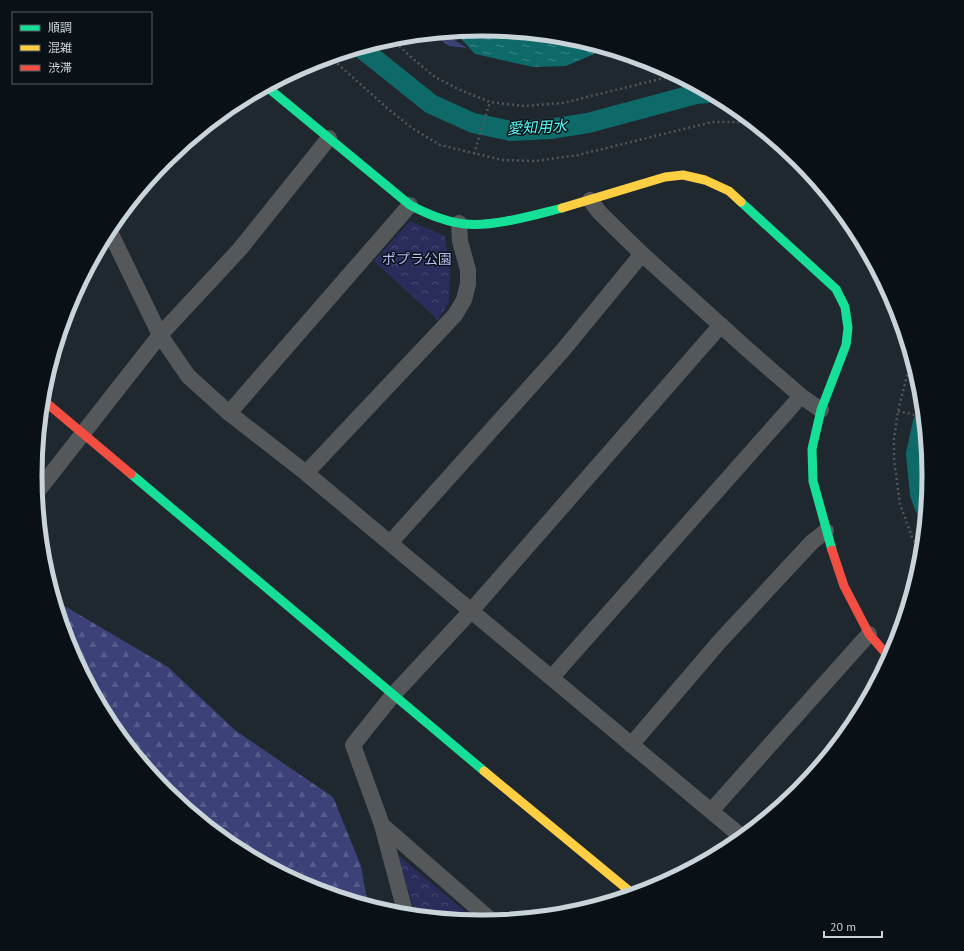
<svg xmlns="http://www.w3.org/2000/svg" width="964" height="951" font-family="'PT Sans','Noto Sans JP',sans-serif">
	<defs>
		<pattern id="forest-firs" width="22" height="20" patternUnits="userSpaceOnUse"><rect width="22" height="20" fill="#3c4178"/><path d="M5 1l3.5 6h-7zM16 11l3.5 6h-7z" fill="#575c8b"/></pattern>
		<pattern id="park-crowns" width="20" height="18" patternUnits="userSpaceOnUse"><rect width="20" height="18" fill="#2a2d5c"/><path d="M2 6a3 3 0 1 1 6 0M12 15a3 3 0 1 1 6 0" fill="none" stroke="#474b73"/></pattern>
		<pattern id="water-ripples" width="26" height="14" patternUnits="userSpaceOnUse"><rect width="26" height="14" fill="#0e6a69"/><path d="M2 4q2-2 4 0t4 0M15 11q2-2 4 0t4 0" fill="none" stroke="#3b8585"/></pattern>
	</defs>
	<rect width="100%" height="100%" fill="#1e282e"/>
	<path fill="url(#forest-firs)" d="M443,33L467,48L449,46L433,34Z
		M56,601L168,667L236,731L333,797L361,866L368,905L311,888L234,847L166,791L111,723L69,646Z"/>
	<path fill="url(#park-crowns)" d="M410,221L445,236L450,273L449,302L438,320L374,261Z
		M398,855L478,922L416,915Z"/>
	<path fill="url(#water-ripples)" d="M482,29L569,38L602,48L594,54L566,66L533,67L475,54L455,32Z"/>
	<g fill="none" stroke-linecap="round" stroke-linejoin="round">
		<path stroke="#0e6a69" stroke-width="20" d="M361,48L431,104L473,123L511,131L550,129L588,123L696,94L708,93
			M923,422L916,454L920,494L925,508"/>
		<path stroke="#52565a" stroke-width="2.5" stroke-dasharray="2 3" stroke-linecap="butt" d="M392,39L412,58L435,77L458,89L490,102L524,106L563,103L676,75
			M330,57L387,108L412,128L440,145L502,160L536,161L578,155L712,122H752
			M474,154L490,102
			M911,360L898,411L894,439V459L900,504L912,537L921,553
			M898,411L923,417"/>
		<path stroke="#55585b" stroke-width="16" d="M590,200L600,213L642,254L747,349L801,396L821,410
			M109,230L160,335L188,376L229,413L306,473L742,837
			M229,413L410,205
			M306,473L455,315L464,300L468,284V270L460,241L459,223
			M37,492L160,335L240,249L329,138
			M390,543L564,349L642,254
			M552,677L801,396
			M631,745L720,641L812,542L826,531
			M711,811L869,634
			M382,825L492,921
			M406,915L382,825L353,745L393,695L471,611L721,325"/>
		<path stroke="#16e098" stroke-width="9" d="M267,87L410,205C427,214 446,222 465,224C493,227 534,215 562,208
			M741,202L836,289L845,307L848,328L846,345L821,410L812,449L813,481L832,550
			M131,474L484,771"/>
		<path stroke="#ffcf43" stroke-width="9" d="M562,208L665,177L683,175L705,180L729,191L741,202
			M484,771L633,894"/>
		<path stroke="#f24e42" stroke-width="9" d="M43,400L131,474
			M832,550L844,586L869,634L889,657"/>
	</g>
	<g text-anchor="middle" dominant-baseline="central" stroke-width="3" stroke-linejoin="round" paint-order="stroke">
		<g font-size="14" fill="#b5bdf5" stroke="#091116">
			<text x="417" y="259">ポプラ公園</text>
		</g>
		<g font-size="15" font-style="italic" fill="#57faf6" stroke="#091116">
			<text transform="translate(537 127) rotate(-3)">愛知用水</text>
		</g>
	</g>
	<path d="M0 0H964V951H0ZM481 36H483A439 439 0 0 1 922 475V476A439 439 0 0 1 483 915H481A439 439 0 0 1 42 476V475A439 439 0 0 1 481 36Z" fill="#091116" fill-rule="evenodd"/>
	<path fill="none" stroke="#c8d3da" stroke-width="5" d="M481 36H483A439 439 0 0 1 922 475V476A439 439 0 0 1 483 915H481A439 439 0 0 1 42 476V475A439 439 0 0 1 481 36Z"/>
	<rect x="12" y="12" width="140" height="72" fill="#091116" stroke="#555f64"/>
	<rect x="20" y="25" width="20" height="6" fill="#16e098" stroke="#555f64"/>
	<text x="48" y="32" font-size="12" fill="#c8d3da">順調</text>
	<rect x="20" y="45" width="20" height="6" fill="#ffcf43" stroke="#555f64"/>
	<text x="48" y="52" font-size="12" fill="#c8d3da">混雑</text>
	<rect x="20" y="65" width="20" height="6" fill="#f24e42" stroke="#555f64"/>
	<text x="48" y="72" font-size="12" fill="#c8d3da">渋滞</text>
	<path d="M824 931v6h58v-6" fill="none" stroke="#c8d3da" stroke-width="2"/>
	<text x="830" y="931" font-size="12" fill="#c8d3da" stroke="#091116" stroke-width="3" paint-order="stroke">20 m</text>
</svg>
